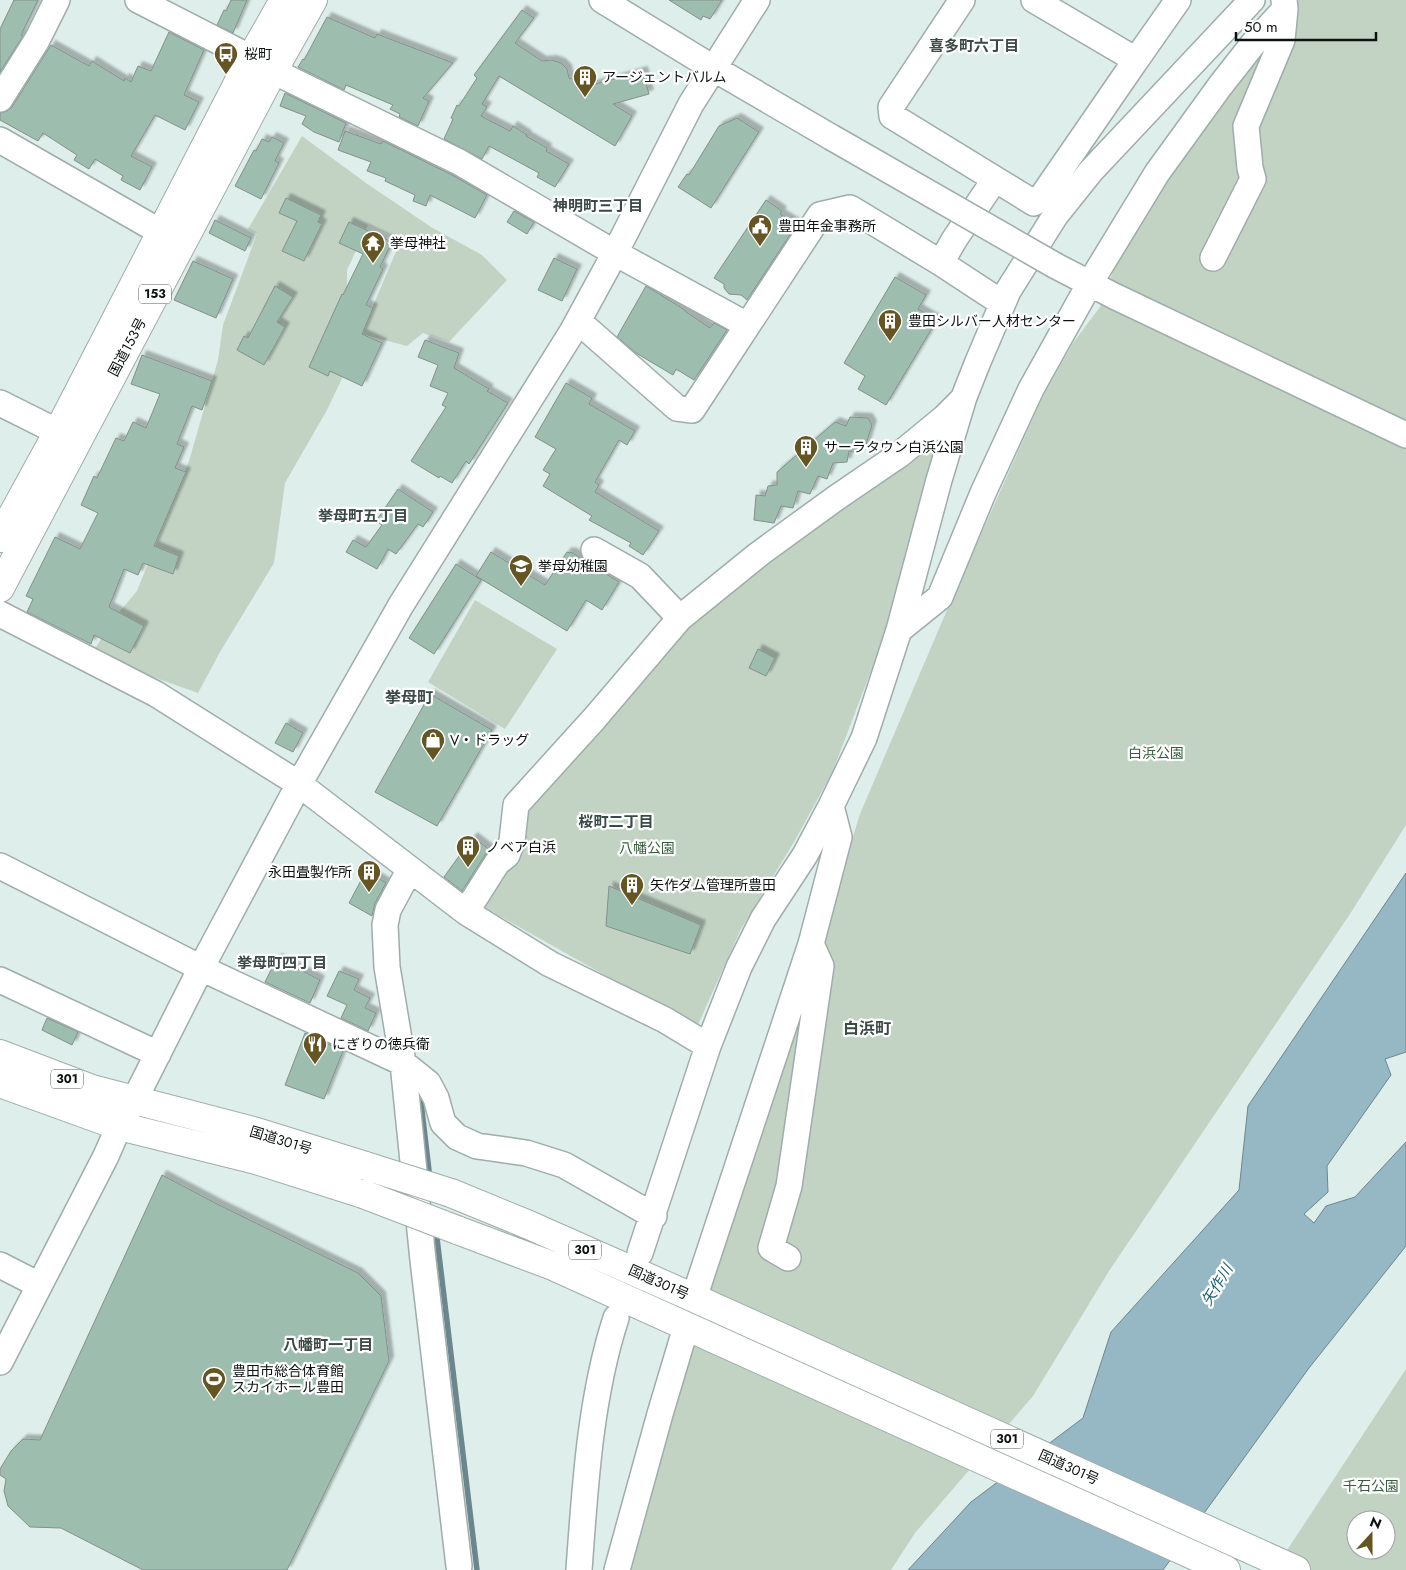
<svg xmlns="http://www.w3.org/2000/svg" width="1406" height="1570" font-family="Jost,'Noto Sans JP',sans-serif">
	<defs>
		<filter id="shadow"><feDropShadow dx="4.5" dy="-4.5" stdDeviation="1" flood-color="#0004"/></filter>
	</defs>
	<rect width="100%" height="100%" fill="#deeeeb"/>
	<path fill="#c2d3c4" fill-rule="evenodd" d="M1293,0H1406V825L1350,914L1109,1271L1033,1396L915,1533L891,1570H622L860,814L944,617L1043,396L1073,343L1100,307L1122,248L1163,178L1226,96L1260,56L1285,9Z
		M302,136L366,183L431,227L482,255L507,280L449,342L423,333L407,346L361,334L401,240L368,225L347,270L348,366L327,410L285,483L274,563L220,652L198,693L91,655L115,617L137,591L189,461L218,360L223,325L257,234L248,229Z
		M943,423L941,439L879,650L832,773L794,842L740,931L697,1027L480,905L525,836L522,809L661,646Z
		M475,600L557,649L505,729L428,682Z
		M1406,1369V1570H1274ZM1356,1520H1386V1550H1356Z"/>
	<path fill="#95b8c4" stroke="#6c868e" d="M1406,873V1052L1385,1059L1391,1075L1327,1166L1328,1192L1304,1214L1314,1223L1326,1206L1355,1197L1406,1142V1246L1309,1368L1163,1570H908L971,1502L1083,1418L1111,1332L1239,1190L1248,1106Z"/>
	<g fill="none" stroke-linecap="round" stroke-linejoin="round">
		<path stroke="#6c868e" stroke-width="5.5" d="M421,1102L430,1179
			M436,1230L477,1570"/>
	</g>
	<path fill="#9dbeaf" stroke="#83908a" filter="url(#shadow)" d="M14,0H38L21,35L23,36L0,72V29Z
		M231,0H247L233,33L217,25L224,10L226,11Z
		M669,0H722L710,19L703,16L701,20Z
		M522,10L534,18L515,43L542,61L552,60L561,63L567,69L569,78L592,85L643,71L649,94L613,104L632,116L615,146L499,76L482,104L487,107L481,116L510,131L513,126L527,135L526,136L547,148L546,151L569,164L555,187L537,177L539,173L489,146L482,159L444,139L453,119L451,118L457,105L459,106L477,78L474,75Z
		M327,17L375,38L377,34L453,63L423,98L429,101L418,126L399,117L400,114L390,109L393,105L346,85L344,90L298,67L303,59L304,60Z
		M169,32L204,50L184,95L199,102L185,130L155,115L131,156L152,167L140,190L121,180L123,176L95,159L89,169L74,160L77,155L43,133L38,141L0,120V113L7,111L12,107L51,45L89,66L92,61L124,81L125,78L131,82L138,66L151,71Z
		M285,93L346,123L339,142L314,132L302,124L306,116L280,106Z
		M737,118L759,132L711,208L678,187L687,174L689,175L719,126Z
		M345,131L381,144L383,141L452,175L487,195L475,218L430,195L426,206L413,201L415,195L385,181L386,178L367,171L371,162L338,150Z
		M272,137L284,143L275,161L279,163L261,199L235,186L254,150L256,151L262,139L269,142Z
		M286,198L321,215L318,222L322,224L304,261L282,251L297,221L279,213Z
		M766,200L782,211L780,214L797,224L747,300L741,295L729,294L724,288V284L714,278Z
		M514,211L534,222L527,234L507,222Z
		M215,220L251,238L245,251L209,233Z
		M349,222L392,242L380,267L383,269L366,305L373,308L362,334L382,343L362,386L330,371L328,376L309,367L342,294L343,295L363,254L339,243Z
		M554,258L577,269L562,301L538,290Z
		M193,261L233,279L216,318L174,300Z
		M895,277L926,295L918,309L937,320L886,405L858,389L865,376L844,363Z
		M275,286L293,297L277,322L285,327L264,365L237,350L244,336L248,338Z
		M646,286L685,310V311L710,328L714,323L727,330L694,380L676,369L673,375L636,353L617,337Z
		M425,340L459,353L454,368L489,389L487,391L508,403L469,464L466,461L452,483L440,476L439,478L411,461L446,407L442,405L448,393L430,386L438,365L418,357Z
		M142,355L212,381L202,410L192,406L177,444L184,447L175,468L186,472L154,546L179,556L173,574L143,563L138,575L124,569L109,607L144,626L130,653L94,635L91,644L27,612L33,599L26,596L55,537L80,549L98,513L81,505L94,476L97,478L116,438L124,441L133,422L146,428L160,394L131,384Z
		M566,383L592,398L589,404L635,431L627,445L619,440L595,482L599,485L595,492L659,531L643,555L629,546L631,543L589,520L592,516L543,486L550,474L543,470L556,449L535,437Z
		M850,417L868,418L872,425L866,444L858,453L849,451L847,462L833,463L827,479L818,476L810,494L798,491L793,508L781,506L774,523L754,520L756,495L765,496L768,486L777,485V472L835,422L846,426Z
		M398,489L433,512L423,527L418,524L396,554L388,549L377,569L346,552L353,540L366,547L382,525L376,521Z
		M491,552L545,585L567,552L570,553L571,552L619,582L602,610L586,600L567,631L476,576Z
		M456,564L481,580L434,654L409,638Z
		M758,649L775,658L766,676L749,668Z
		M430,694L492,730L437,826L375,792Z
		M286,723L303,733L293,752L275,743Z
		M473,837L490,850L485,855L462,891L444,877Z
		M366,871L386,883L375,903L372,916L349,903Z
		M609,886L701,925L690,954L606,926Z
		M277,958L320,980L310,1003L265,982Z
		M339,971L359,979L354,990L370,998L365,1008L376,1013L368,1031L341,1018L347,1005L327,996Z
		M47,1018L78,1032L72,1045L42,1030Z
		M305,1033L343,1051L324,1099L285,1085Z
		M162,1175L219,1205L358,1273L381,1296L389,1361L287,1570H143L61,1528L30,1527L8,1506L4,1491L6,1479L0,1475V1469L11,1451L23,1439L40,1440Z"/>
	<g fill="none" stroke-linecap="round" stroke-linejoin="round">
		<g stroke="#9eadab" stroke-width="28">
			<path id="minor" d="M138,0L251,58
				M602,0L713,68L831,137
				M962,0L891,107L892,116L1034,203L1043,195L1136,60
				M1034,0L1136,60L1178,0
				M273,71L459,162L615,253L747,325
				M0,99L37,40L57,0
				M0,140L178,242
				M1213,258L1253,179L1250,168L1246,126L1282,40L1285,9
				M941,263L954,240L995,179
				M1056,266L1114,296L1406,435
				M578,321L677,408L692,410L820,215L850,208L941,263L1002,303
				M0,403L58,432
				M594,550L640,576L680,618
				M0,614L156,694L299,784L466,912L550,964L665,1020L708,1046
				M899,630L940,597L983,493L1031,389L1090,283L1157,173L1220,86L1253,44L1285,9L1284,0
				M0,866L201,968L403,1063L428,1083L436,1098L443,1123L457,1137L477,1146L526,1153L564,1165L654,1216
				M410,869L388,910L385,925L387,967L403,1063L423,1260L459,1566
				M466,912L497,863L507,855L512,841L516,805L594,719L680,618L759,554L836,498L899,455L944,418L963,399
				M0,980L158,1054
				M640,1253L708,1046L739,967L763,919L805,855L831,806L864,738L899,630L939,480L964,397L977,364L1008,291L1055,216L1091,171L1252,0
				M788,1258L771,1248L789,1186L821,966L811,944
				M0,1265L39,1285
				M694,1298L811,944L839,837L831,806
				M0,1362L106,1156L119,1126L135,1099L201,968L299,784L401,605L572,332L615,253L691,104L757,0
				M579,1570C585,1487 590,1398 616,1318
				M617,1570L660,1414L686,1327"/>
		</g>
		<g stroke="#9eadab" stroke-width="30">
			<path id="highway" d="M0,538L58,432L251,58L284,0
				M0,588L273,71L313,0
				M0,1054L92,1089L257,1132L366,1166
				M0,1083L119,1126L256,1160L363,1194
				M451,1193L529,1225L694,1298L1296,1570
				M457,1230L553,1266L1226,1570"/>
		</g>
		<use href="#minor" stroke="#fff" stroke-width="25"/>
		<use href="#highway" stroke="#fff" stroke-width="28"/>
		<g stroke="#9eadab" stroke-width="28" stroke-linecap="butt">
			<path id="minor-bridge" d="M831,137L1056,266"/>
		</g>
		<g stroke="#9eadab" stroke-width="30" stroke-linecap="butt">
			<path id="highway-bridge" d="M366,1166L451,1193
				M363,1194L457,1230"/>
		</g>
		<use href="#minor-bridge" stroke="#fff" stroke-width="25"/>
		<use href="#highway-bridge" stroke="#fff" stroke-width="28"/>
	</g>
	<defs>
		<g id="bus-pin" transform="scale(1.25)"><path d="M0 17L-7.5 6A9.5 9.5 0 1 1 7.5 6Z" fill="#645522" stroke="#fff"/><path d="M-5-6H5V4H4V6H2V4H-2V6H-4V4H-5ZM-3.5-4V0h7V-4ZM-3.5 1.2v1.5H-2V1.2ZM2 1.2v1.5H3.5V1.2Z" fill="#fff"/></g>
		<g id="building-pin" transform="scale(1.25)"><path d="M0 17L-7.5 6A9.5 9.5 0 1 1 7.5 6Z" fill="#645522" stroke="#fff"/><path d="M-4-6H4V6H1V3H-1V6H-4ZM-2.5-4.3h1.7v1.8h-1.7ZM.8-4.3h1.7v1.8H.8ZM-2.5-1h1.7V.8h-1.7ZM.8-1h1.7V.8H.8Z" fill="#fff"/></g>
		<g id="civic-pin" transform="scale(1.25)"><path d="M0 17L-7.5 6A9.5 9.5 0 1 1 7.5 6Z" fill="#645522" stroke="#fff"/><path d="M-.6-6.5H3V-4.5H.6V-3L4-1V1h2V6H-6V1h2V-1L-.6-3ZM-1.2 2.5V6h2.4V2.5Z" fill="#fff"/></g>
		<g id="temple-pin" transform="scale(1.25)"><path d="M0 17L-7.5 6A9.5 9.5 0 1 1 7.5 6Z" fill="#645522" stroke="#fff"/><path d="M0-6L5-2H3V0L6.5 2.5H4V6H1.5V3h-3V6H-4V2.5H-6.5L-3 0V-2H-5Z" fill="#fff"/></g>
		<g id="school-pin" transform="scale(1.25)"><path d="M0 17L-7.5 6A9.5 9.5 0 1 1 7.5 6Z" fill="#645522" stroke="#fff"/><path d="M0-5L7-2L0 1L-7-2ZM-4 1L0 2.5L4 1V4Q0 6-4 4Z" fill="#fff"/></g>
		<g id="shop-pin" transform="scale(1.25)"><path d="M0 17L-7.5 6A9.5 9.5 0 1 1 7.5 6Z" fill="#645522" stroke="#fff"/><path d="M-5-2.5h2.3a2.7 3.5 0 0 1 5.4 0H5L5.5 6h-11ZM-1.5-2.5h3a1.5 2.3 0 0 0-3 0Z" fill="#fff"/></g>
		<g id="restaurant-pin" transform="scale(1.25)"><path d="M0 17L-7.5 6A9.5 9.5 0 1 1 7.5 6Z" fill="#645522" stroke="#fff"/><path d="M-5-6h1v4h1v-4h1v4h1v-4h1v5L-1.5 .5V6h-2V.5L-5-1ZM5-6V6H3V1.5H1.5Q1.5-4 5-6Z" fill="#fff"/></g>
		<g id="stadium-pin" transform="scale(1.25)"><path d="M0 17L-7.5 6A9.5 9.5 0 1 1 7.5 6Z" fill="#645522" stroke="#fff"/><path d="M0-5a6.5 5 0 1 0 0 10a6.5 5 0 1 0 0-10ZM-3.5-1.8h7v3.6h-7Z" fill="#fff"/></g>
	</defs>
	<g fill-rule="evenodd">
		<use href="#bus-pin" x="226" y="54"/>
		<use href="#building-pin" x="585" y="77"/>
		<use href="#civic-pin" x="760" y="226"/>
		<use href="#temple-pin" x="373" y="243"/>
		<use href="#building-pin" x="890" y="321"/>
		<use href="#building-pin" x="806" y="447"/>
		<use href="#school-pin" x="521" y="566"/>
		<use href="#shop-pin" x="433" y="740"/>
		<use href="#building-pin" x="468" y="847"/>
		<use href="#building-pin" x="369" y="872"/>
		<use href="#building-pin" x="632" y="885"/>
		<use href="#restaurant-pin" x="315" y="1044"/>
		<use href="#stadium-pin" x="214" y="1379"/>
	</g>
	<g text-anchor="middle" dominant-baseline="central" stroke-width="4.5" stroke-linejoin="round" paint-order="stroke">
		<g fill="#fff" stroke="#565958" stroke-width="1">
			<rect x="139" y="284.5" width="32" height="19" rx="4"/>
			<rect x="51" y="1069.5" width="32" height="19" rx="4"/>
			<rect x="569" y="1240.5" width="32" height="19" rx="4"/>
			<rect x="991" y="1429.5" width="32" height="19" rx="4"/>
		</g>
		<g font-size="12" font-weight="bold" fill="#0d1211">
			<text x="155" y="294">153</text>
			<text x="67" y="1079">301</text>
			<text x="585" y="1250">301</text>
			<text x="1007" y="1439">301</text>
		</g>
		<g font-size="14" fill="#0d1211" stroke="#fff" text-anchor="start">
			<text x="244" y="54">桜町</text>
			<text x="602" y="77">アージェントバルム</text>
			<text x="778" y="226">豊田年金事務所</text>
			<text x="390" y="243">挙母神社</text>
			<text x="908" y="321">豊田シルバー人材センター</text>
			<text x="824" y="447">サーラタウン白浜公園</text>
			<text x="538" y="566">挙母幼稚園</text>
			<text x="450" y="740">V・ドラッグ</text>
			<text x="486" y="847">ノベア白浜</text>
			<text x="352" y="872" text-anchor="end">永田畳製作所</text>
			<text x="650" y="885">矢作ダム管理所豊田</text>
			<text x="332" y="1044">にぎりの徳兵衛</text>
			<text x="232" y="1371">豊田市総合体育館<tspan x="232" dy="16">スカイホール豊田</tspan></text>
		</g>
		<g font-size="14" fill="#0d1211" stroke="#fff">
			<text transform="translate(127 347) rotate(-62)">国道153号</text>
			<text transform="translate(281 1140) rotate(17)">国道301号</text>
			<text transform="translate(659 1282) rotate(24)">国道301号</text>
			<text transform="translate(1069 1467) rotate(24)">国道301号</text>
		</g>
		<g font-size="14" fill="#365e3c" stroke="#fff">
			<text x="1156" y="753">白浜公園</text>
			<text x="647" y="848">八幡公園</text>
			<text x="1371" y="1486">千石公園</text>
		</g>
		<g font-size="15" font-weight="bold" fill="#3c4a47" stroke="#fff">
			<text x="974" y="46">喜多町六丁目</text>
			<text x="598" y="206">神明町三丁目</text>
			<text x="363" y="516">挙母町五丁目</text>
			<text x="616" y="822">桜町二丁目</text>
			<text x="282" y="963">挙母町四丁目</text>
			<text x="328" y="1345">八幡町一丁目</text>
		</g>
		<g font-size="15" font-style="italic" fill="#1c5e72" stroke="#fff">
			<text transform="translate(1217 1285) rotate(-59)">矢作川</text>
		</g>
		<g font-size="16" font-weight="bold" fill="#3c4a47" stroke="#fff">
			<text x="409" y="697">挙母町</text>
			<text x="867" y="1028">白浜町</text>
		</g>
	</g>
	<g transform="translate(1371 1535) rotate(21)"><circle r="24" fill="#ffffff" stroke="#9ea0a0"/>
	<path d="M0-4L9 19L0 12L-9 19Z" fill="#645522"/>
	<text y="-8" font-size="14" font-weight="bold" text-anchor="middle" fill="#0d1211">N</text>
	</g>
	<path d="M1236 32v8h140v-8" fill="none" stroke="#0d1211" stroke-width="2.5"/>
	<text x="1244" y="32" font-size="15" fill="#0d1211" stroke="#ffffff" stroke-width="4" paint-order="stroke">50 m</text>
</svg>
